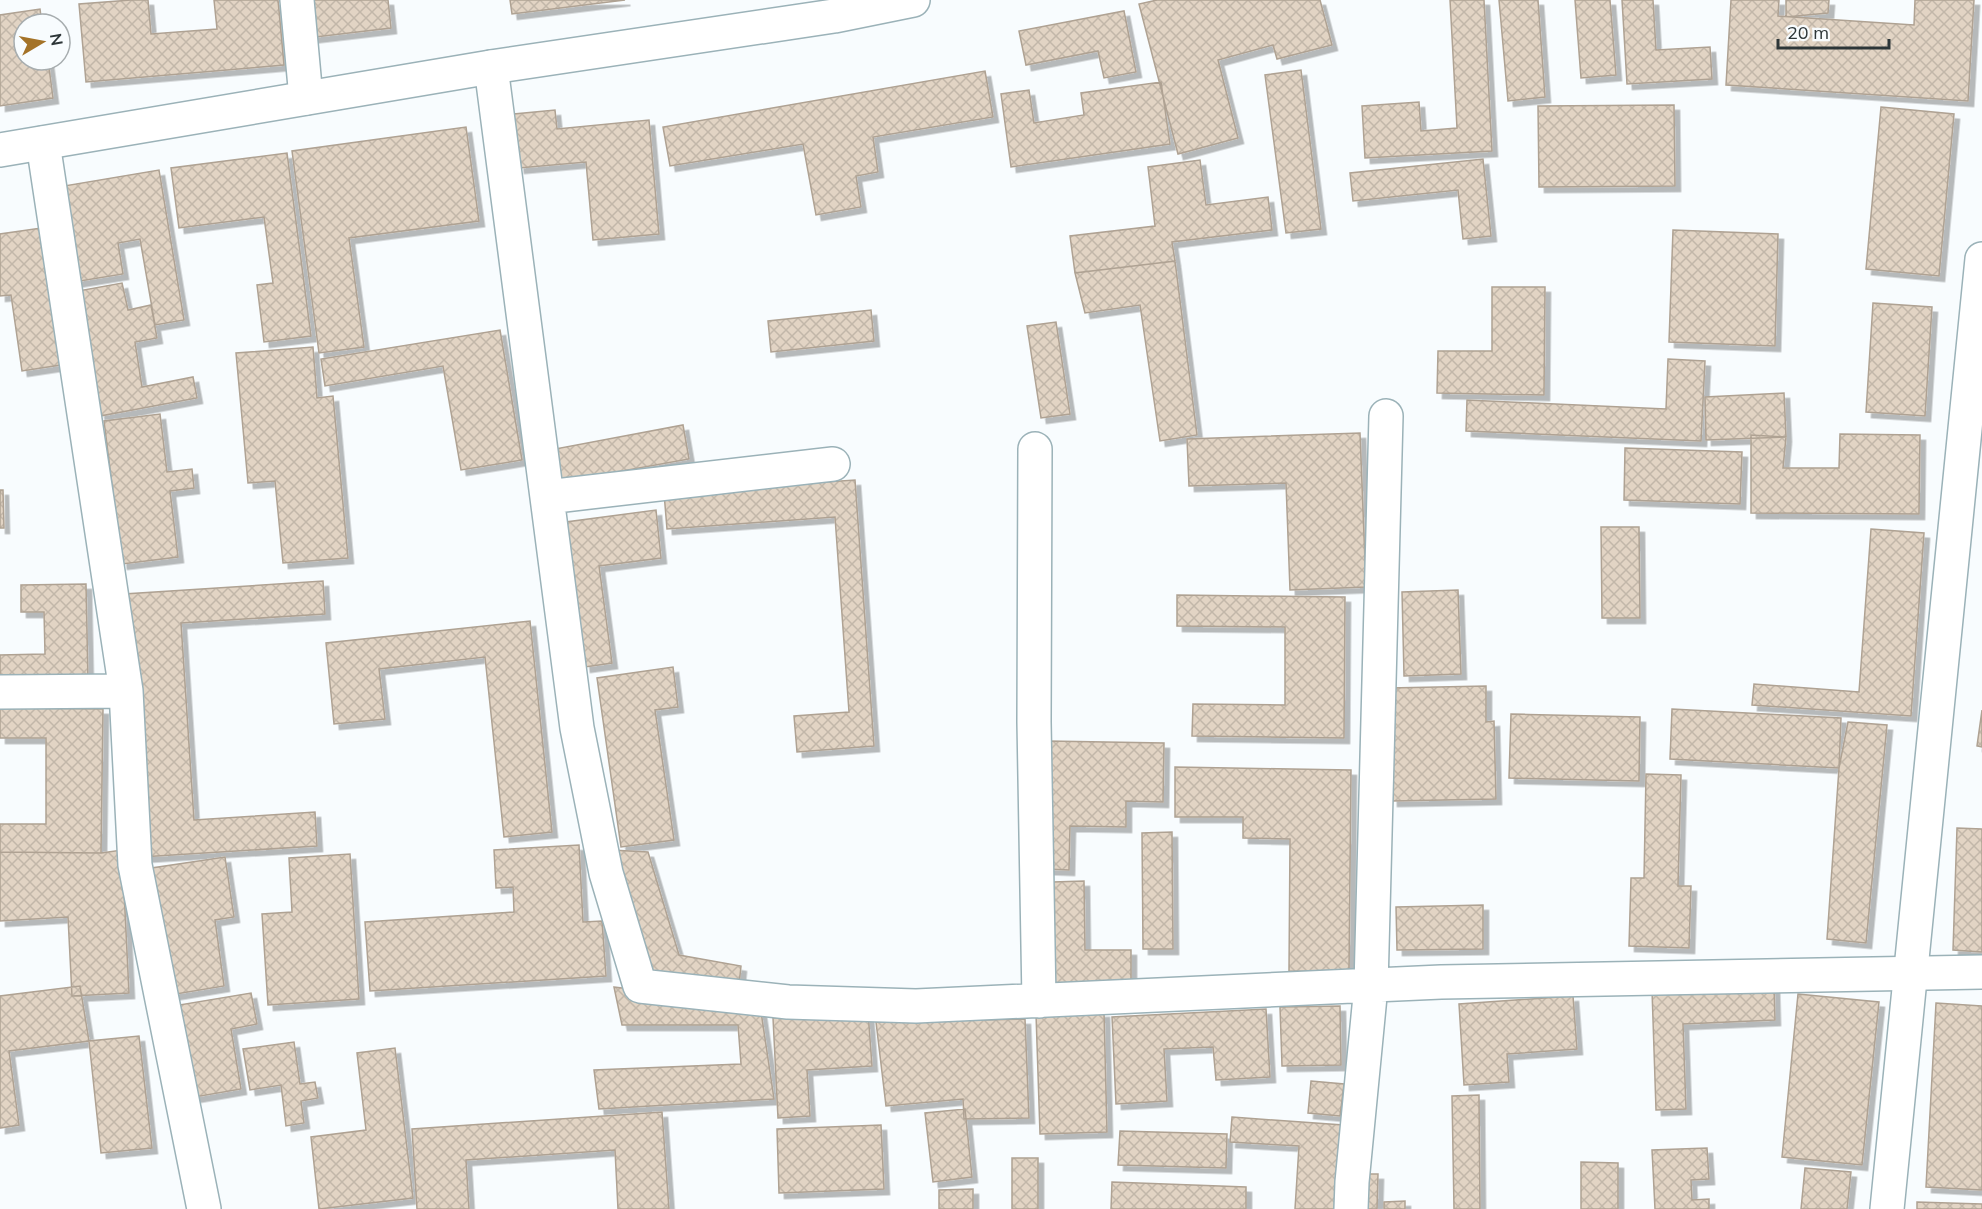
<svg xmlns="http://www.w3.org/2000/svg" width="1982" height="1209" font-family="Mulish,sans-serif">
	<defs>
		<pattern id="building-cross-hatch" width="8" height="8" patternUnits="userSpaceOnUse" patternTransform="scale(1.5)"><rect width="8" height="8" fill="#e2d4c4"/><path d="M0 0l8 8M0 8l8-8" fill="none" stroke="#c2b7a9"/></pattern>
		<filter id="shadow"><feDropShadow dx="5.5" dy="5.5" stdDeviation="0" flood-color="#0004"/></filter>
	</defs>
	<rect width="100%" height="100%" fill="#f8fcfe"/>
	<path fill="url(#building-cross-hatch)" stroke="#afa293" stroke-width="1.5" filter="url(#shadow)" d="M131,0H148L151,34L217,29L214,0H278L284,65L86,82L79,4Z
		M303,0H388L391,28L307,38Z
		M510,0H625L512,14Z
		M1157,0H1320L1332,45L1277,59L1273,45L1218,60L1238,138L1178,154L1139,4Z
		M1450,0H1484L1492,151L1365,158L1362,106L1419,102L1421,131L1457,128Z
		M1499,0H1538L1545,97L1508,101Z
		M1575,0H1610L1616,75L1581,78Z
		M1622,0H1653L1656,50L1710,47L1712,79L1627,84Z
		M1731,0H1779L1778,16L1914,25L1915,0H1974L1968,101L1726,85Z
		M1786,0H1829L1828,13L1786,17Z
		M40,9L42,24H24V60H48L53,98L0,106V15Z
		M1124,11L1136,72L1104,78L1098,51L1026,65L1019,31Z
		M1301,70L1321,229L1286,233L1265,75Z
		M985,71L993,117L873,137L878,172L856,176L861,207L816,215L803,144L670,166L663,127Z
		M1161,82L1170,144L1011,167L1001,94L1029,90L1034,123L1084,115L1081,93Z
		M1674,105L1675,186L1539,187L1538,106Z
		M1881,107L1954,114L1939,276L1866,269Z
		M555,110L557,129L649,120L659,234L593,240L586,162L519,168L514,114Z
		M466,127L479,221L349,238L364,347L319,353L292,151Z
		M287,153L311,336L264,342L257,285L273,283L264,217L179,228L171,168Z
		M1483,159L1491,236L1463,239L1458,190L1353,201L1350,173Z
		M1200,160L1206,205L1268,197L1272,230L1172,242L1175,261L1075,273L1070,236L1155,226L1148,167Z
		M159,170L184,320L155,325L140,239L118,243L123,274L74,282L58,187Z
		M48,227L67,364L22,371L11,295L0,296V234Z
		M1673,230L1778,234L1775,346L1669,342Z
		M1175,261L1197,435L1160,441L1140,305L1085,313L1075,273Z
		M122,283L128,310L151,305L157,338L135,342L142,387L193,377L197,398L100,416L78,291Z
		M1492,287H1545L1544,395L1437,393L1438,351H1492Z
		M1873,303L1932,307L1925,416L1866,412Z
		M871,310L874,341L771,352L768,321Z
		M1056,322L1070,414L1041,418L1027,326Z
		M500,330L522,460L461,470L443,366L325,386L321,359Z
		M313,347L317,398L333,396L348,558L283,563L275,481L248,483L236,353Z
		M1668,359L1705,361L1701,441L1466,431L1467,400L1666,409Z
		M1784,393L1786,437L1706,440L1705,397Z
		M160,414L167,472L192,469L194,488L170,491L178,557L122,564L104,421Z
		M683,425L689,459L561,482L555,449Z
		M1360,433L1366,587L1290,590L1286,483L1189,486L1187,439Z
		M1840,434L1920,435L1919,514L1751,513V435L1786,437L1783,468H1839Z
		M1625,448L1742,452L1740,504L1624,500Z
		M855,480L874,746L797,752L794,716L849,712L835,517L667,529L664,493Z
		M0,490H3L4,528H0Z
		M656,510L661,558L599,566L612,663L585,667L566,522Z
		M1601,527H1639L1640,618H1602Z
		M1871,529L1924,533L1911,716L1752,705L1754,684L1859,692Z
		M323,581L325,614L181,623L194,820L315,812L317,846L141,857L124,594Z
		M86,584L88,681L0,682V655L45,654L44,612H21V585Z
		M1458,590L1461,674L1404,676L1402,592Z
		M1177,595L1345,597L1344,738L1192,736L1193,704L1285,705V627L1177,626Z
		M530,621L552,832L504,837L485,657L379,669L385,719L334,724L326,643Z
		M673,667L678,707L655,710L674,840L621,847L597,678Z
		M1486,686V722L1494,721L1496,799L1392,801L1389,688Z
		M0,708L103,709L101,853L0,852V824H46V738H0Z
		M1672,709L1841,718L1839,768L1670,759Z
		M1982,710V747L1977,746Z
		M1511,714L1640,717L1639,781L1509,778Z
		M1848,722L1887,725L1866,943L1827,939L1839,768Z
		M1048,741L1164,743L1163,802L1126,801V827L1070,826L1069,870L1046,869Z
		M1175,767L1351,770L1349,972L1289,971L1290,839L1243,838V817H1175Z
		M1646,774L1681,775L1678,886H1691L1689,948L1629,946L1631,878H1644Z
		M1957,828L1982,829V952L1953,950Z
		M1172,832L1173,949H1143L1142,833Z
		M579,845L583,922L602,921L606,976L370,991L365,922L514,912L513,887L496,888L494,850Z
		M122,850L129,993L72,996L68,917L0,921V852L101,853Z
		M611,850L648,852L679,955L741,966L739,985L646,974Z
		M350,854L359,999L268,1005L262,914L292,912L289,858Z
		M225,857L234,917L215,920L224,986L164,996L145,869Z
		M1084,881L1085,950H1131V987H1053V882Z
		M1483,905V949L1397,950L1396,907Z
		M1774,985L1775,1020L1683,1024L1686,1109L1656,1110L1652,990Z
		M80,986L89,1041L9,1051L19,1125L0,1128V996Z
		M614,987L760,1005L774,1099L599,1109L594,1070L741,1064L738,1025H622Z
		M251,993L257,1024L231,1029L241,1089L189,1098L173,1006Z
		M1798,994L1879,1002L1862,1165L1782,1157Z
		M1573,996L1577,1049L1507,1054L1509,1082L1464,1085L1459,1004Z
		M1936,1003L1982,1006V1190L1926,1187Z
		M1340,1006L1341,1065L1282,1066L1280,1007Z
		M1266,1009L1270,1077L1216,1080L1213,1047L1164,1049L1167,1101L1116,1104L1112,1017Z
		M868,1012L872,1066L807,1070L810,1116L778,1118L773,1018Z
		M1104,1012L1107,1132L1040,1134L1036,1014Z
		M1025,1019L1029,1118L964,1119L963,1099L886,1106L876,1022Z
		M139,1036L152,1148L101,1153L89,1041Z
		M294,1042L300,1084L315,1082L318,1098L301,1101L304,1123L286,1126L281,1085L250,1090L243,1049Z
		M395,1048L413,1198L319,1209L311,1137L366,1130L357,1053Z
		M1311,1081L1344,1084L1340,1116L1308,1113Z
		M1479,1095L1480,1209H1454L1452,1096Z
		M965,1109L972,1177L933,1182L925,1113Z
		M662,1112L669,1209H618L615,1150L466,1160L469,1209H417L412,1129Z
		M1232,1117L1343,1125L1338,1209H1295L1299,1146L1230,1142Z
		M881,1125L884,1189L779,1193L777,1129Z
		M1120,1131L1227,1134L1226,1168L1118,1165Z
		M1707,1148L1709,1179L1691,1180L1692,1200L1709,1199V1209H1655L1652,1150Z
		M1012,1158H1038V1209H1012Z
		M1581,1162L1618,1163V1209H1581Z
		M1805,1168L1851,1172L1847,1209H1801Z
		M1359,1174H1378L1377,1209H1358Z
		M1112,1182L1246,1187V1209H1111Z
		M973,1189V1209H939V1190Z
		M1405,1201V1209H1384V1202Z
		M1917,1202L1982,1204V1209H1917Z"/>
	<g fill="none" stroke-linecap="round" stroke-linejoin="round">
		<g stroke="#9bb2b8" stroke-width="36">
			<path id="minor" d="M297,0L306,98
				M491,67L577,728L606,873L640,986L788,1002L916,1006L1441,982L1982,972
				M43,143L126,691L135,865L204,1209
				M1035,449L1034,722L1039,1001
				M547,497L833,464
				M0,692L126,691
				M1351,1209L1352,1182L1371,986L1386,416"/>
		</g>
		<g stroke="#9bb2b8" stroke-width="36">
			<path id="tertiary" d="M1887,1209L1982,259"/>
		</g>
		<g stroke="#9bb2b8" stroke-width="36">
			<path id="secondary" d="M0,150L491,67L834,16L913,0"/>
		</g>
		<use href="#minor" stroke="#fff" stroke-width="33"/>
		<use href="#tertiary" stroke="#fff" stroke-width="33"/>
		<use href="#secondary" stroke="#fff" stroke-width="33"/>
	</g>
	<g transform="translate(42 42) rotate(80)"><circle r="28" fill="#f8fcfe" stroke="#a7adaf" stroke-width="1.5"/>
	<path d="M0-4.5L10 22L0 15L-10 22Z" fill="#a47328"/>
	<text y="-9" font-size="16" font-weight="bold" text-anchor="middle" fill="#2d3638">N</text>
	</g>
	<path d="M1778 39v9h111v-9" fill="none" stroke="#2d3638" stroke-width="3"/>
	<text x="1787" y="39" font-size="18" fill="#2d3638" stroke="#f8fcfe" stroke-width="4.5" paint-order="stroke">20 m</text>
</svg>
